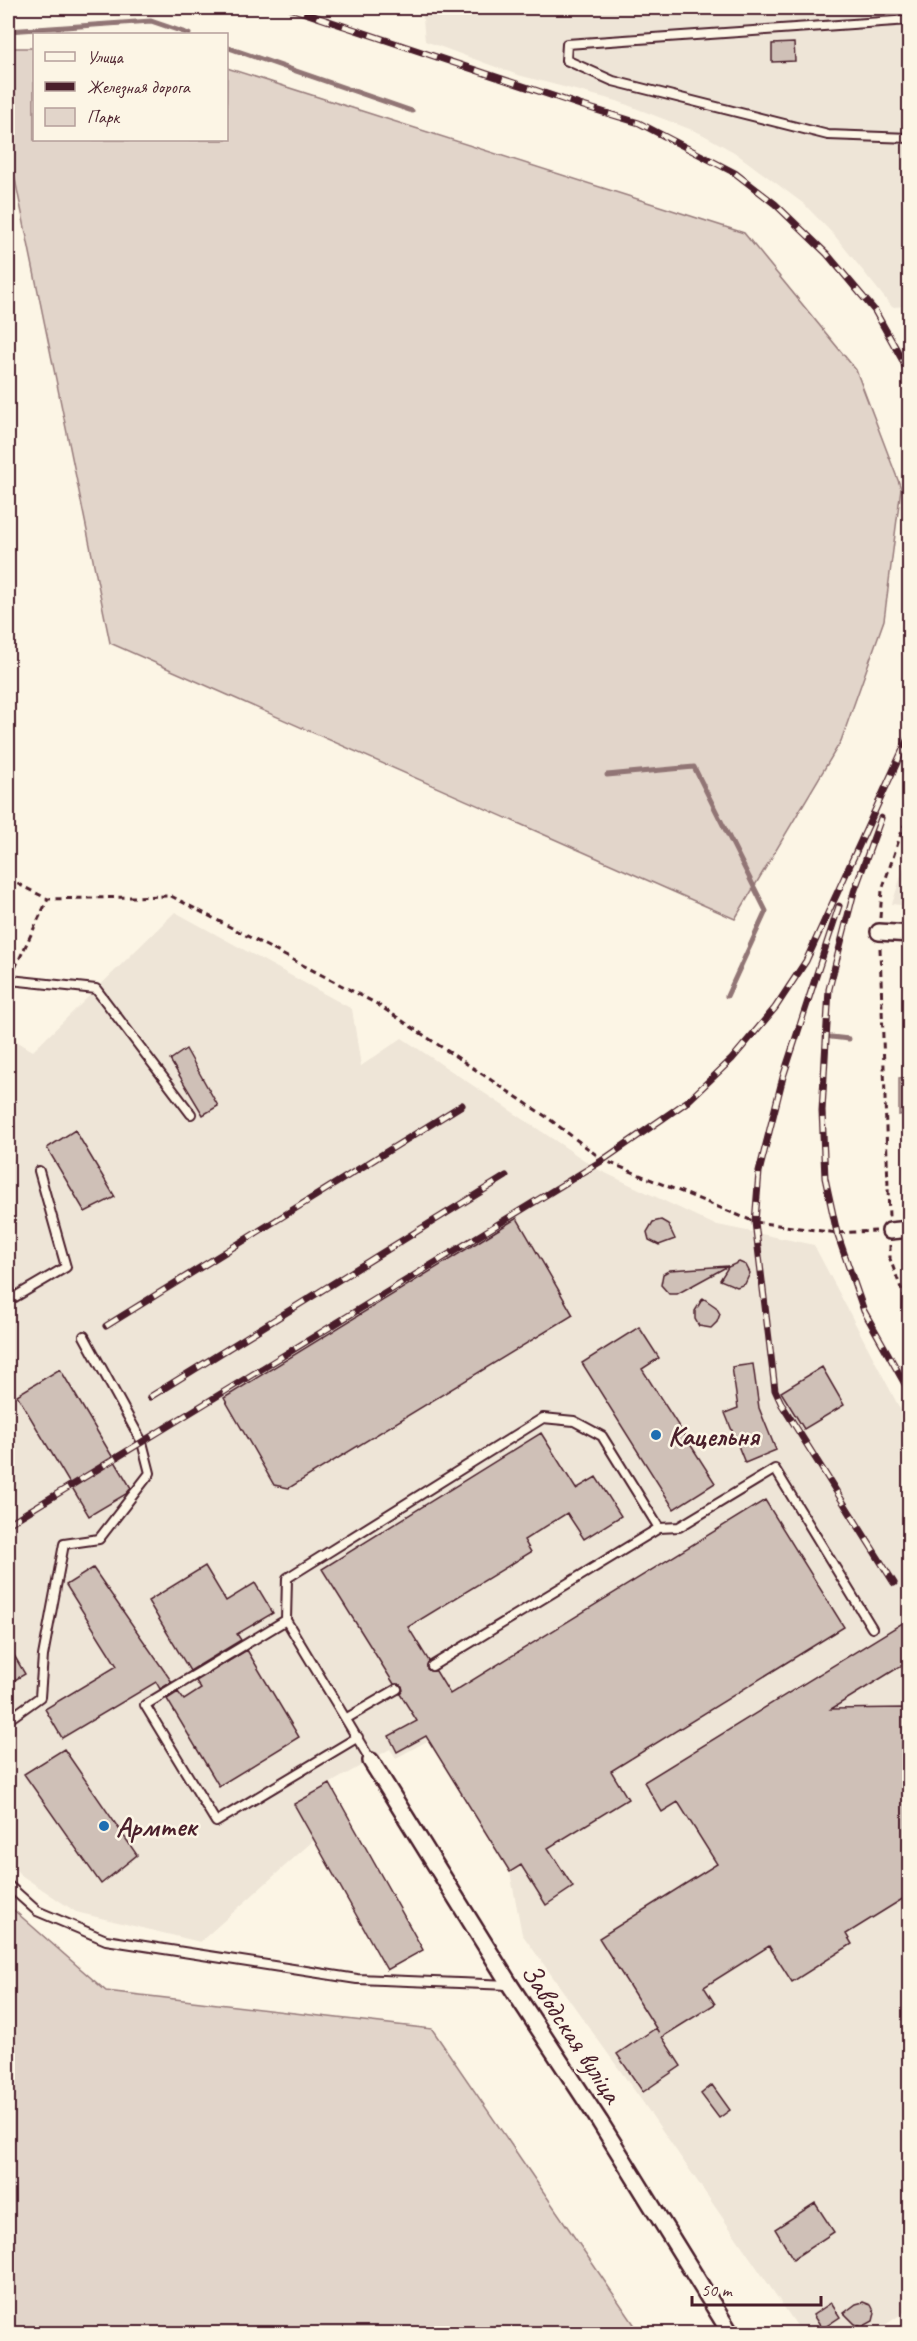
<svg xmlns="http://www.w3.org/2000/svg" width="917" height="2341" font-family="Caveat,sans-serif">
	<rect width="100%" height="100%" fill="#fcf5e5"/>
	<filter id="ink" filterUnits="userSpaceOnUse"><feTurbulence type="fractalNoise" baseFrequency=".0167" numOctaves="2"/><feDisplacementMap in="SourceGraphic" scale="12" xChannelSelector="R" yChannelSelector="G"/><feConvolveMatrix kernelMatrix="1 2 1 2 8 2 1 2 1" color-interpolation-filters="sRGB"/></filter>
	<g filter="url(#ink)">
		<path fill="#eee5d7" d="M422,8H909V306L892,307L835,236L804,204L734,152L700,133L617,101L518,75L425,41Z
			M909,851V906L892,904Z
			M175,912L352,1009L361,1066L402,1038L599,1170L713,1224L814,1245L909,1426V2309L873,2333H802L642,2101L522,1934L510,1872L429,1740L396,1758L390,1749L294,1804L314,1840L200,1942L76,1912L21,1875L8,1862V1036L33,1051Z"/>
		<path fill="#e2d5ca" stroke="#967a7a" stroke-width="1.5" d="M8,48H34V140H226L227,68L744,233L856,370L901,488L884,620L841,741L735,919L110,643L8,145Z
			M8,1905L106,1991L432,2029L640,2333H8Z"/>
		<path fill="#c0aca5" stroke="#917474" stroke-width="1.5" d="M909,993H910L909,1020L903,1019L904,994Z
			M909,1077V1113L899,1115V1078Z"/>
		<g fill="none" stroke-linecap="round" stroke-linejoin="round">
			<path stroke="#917474" stroke-width="5" d="M8,31L151,21L189,34
				M226,47L412,111
				M607,775L694,767L766,911L727,996
				M831,1037L849,1039"/>
		</g>
		<path fill="#cfc0b7" stroke="#4a1f2b" stroke-width="1.5" d="M794,43L795,61L772,62V44Z
			M186,1049L218,1106L203,1115L170,1060Z
			M75,1130L115,1197L85,1212L47,1148Z
			M517,1218L573,1315L289,1488L274,1485L224,1398Z
			M661,1220L668,1224L675,1239L659,1245L649,1240L647,1232L653,1222Z
			M739,1262L746,1265L750,1273L745,1284L737,1287L720,1280L728,1267Z
			M728,1266L677,1294H669L661,1285L663,1274L670,1270Z
			M703,1298L716,1307L720,1314L717,1322L711,1328L699,1326L695,1319V1311Z
			M639,1327L659,1358L642,1369L715,1483L674,1509L582,1363Z
			M753,1364L759,1408L776,1450L745,1463L725,1413L738,1408L732,1367Z
			M822,1367L844,1405L804,1429L781,1392Z
			M60,1369L131,1488L126,1494L89,1516L17,1395Z
			M541,1433L576,1489L596,1477L621,1516L584,1539L567,1513L524,1540L531,1552L408,1627L429,1661L427,1669L430,1671H436L450,1694L765,1500L844,1627L611,1771L628,1799L548,1848L573,1887L546,1905L521,1865L510,1872L426,1736L397,1752L389,1736L417,1721L400,1694L403,1690L402,1686L394,1684L322,1569Z
			M205,1566L226,1601L255,1583L273,1613L237,1634L241,1640L190,1671L148,1601Z
			M93,1568L172,1682L160,1689L156,1682L62,1738L45,1709L117,1666L66,1585Z
			M909,1619V1661L831,1709L905,1708L909,1716V1895L846,1934L852,1944L792,1982L769,1946L704,1987L715,2004L662,2037L681,2066L643,2092L617,2054L656,2028L659,2033L599,1938L717,1864L678,1802L662,1812L644,1782Z
			M8,1645L25,1674L8,1684Z
			M247,1650L299,1737L219,1786L167,1699L178,1692L184,1700L201,1689L196,1681Z
			M64,1749L137,1855L101,1884L24,1774Z
			M330,1784L423,1950L387,1970L294,1804Z
			M712,2085L730,2110L719,2118L701,2094Z
			M815,2203L834,2232L793,2259L775,2229Z
			M863,2302L871,2305L875,2313L873,2321L862,2327L855,2324L844,2313L856,2304Z
			M831,2303L840,2317L822,2329L813,2315Z"/>
		<g fill="none" stroke-linecap="round" stroke-linejoin="round">
			<g stroke="#4a1f2b" stroke-width="12">
				<path id="service" d="M910,20L567,44L566,60L613,81L828,135L910,138
					M8,984L10,980L96,989L191,1114
					M8,1301L66,1267L39,1171
					M659,1528L679,1527L775,1469L872,1628
					M286,1620L287,1578L543,1418L574,1421L602,1436L659,1528L432,1666
					M347,1718L397,1689
					M8,1720L40,1697L43,1656L64,1544L99,1539L150,1473L142,1442L84,1336
					M358,1737L216,1822L145,1705L286,1620L371,1761
					M8,1885L37,1911L106,1940L357,1979L510,1985"/>
			</g>
			<g stroke="#4a1f2b" stroke-width="20">
				<path id="minor" d="M879,932L910,934
					M890,1231L910,1229
					M371,1761L510,1985L600,2122L731,2334"/>
			</g>
			<path stroke="#4a1f2b" stroke-width="3" stroke-dasharray="6 4.5" stroke-linecap="butt" d="M8,879L48,899
				M880,918L882,890L904,825
				M880,948L889,1217
				M15,968L48,899L171,896L377,1004L548,1118L603,1160L755,1222L837,1233L876,1231
				M890,1245V1259L910,1312"/>
			<use href="#service" stroke="#fcf5e5" stroke-width="8"/>
			<use href="#minor" stroke="#fcf5e5" stroke-width="15"/>
			<g stroke="#4a1f2b" stroke-width="7">
				<path id="rail" d="M290,8L580,105L639,123L735,173L775,204L827,254L875,311L903,361L910,381
					M881,818L854,892L829,989L822,1111L825,1178L837,1233L864,1311L910,1393
					M839,906L783,1077L759,1172L755,1222L775,1390L782,1405L894,1583
					M106,1326L462,1105
					M150,1397L506,1176
					M8,1524L603,1160L688,1101L732,1059L775,1008L806,961L910,734"/>
			</g>
			<use href="#rail" stroke="#fcf5e5" stroke-width="4.5" stroke-dasharray="14" stroke-linecap="butt"/>
		</g>
	</g>
	<g fill="#1f6fb2" stroke="#fcf5e5" stroke-width="2">
		<circle cx="656" cy="1435" r="6"/>
		<circle cx="104" cy="1826" r="6"/>
	</g>
	<g text-anchor="middle" dominant-baseline="central" stroke-width="5" stroke-linejoin="round" paint-order="stroke">
		<g font-size="28" font-weight="bold" fill="#4a1f2b" stroke="#fcf5e5" text-anchor="start">
			<text x="668" y="1435">Кацельня</text>
			<text x="116" y="1826">Армтек</text>
		</g>
		<g font-size="28" fill="#4a1f2b" stroke="#fcf5e5">
			<text transform="translate(572 2033) rotate(57)">Заводская вуліца</text>
		</g>
	</g>
	<rect width="917" height="2341" fill="none" stroke="#fcf5e5" stroke-width="30"/>
	<rect x="15" y="15" width="887" height="2311" fill="none" stroke="#4a1f2b" stroke-width="2" filter="url(#ink)"/>
	<rect x="33" y="33" width="195" height="108" fill="#fcf5e5" stroke="#b59f9b" stroke-width="1.5"/>
	<rect x="45" y="52" width="30" height="9" fill="#fcf5e5" stroke="#b59f9b" stroke-width="1.5"/>
	<text x="87" y="63" font-size="18" fill="#4a1f2b">Улица</text>
	<rect x="45" y="82" width="30" height="9" fill="#4a1f2b" stroke="#b59f9b" stroke-width="1.5"/>
	<text x="87" y="93" font-size="18" fill="#4a1f2b">Железная дорога</text>
	<rect x="45" y="108" width="30" height="18" fill="#e2d5ca" stroke="#b59f9b" stroke-width="1.5"/>
	<text x="87" y="123" font-size="18" fill="#4a1f2b">Парк</text>
	<path d="M692 2296v9h129v-9" fill="none" stroke="#4a1f2b" stroke-width="3"/>
	<text x="701" y="2296" font-size="18" fill="#4a1f2b" stroke="#fcf5e5" stroke-width="4.5" paint-order="stroke">50 m</text>
</svg>
